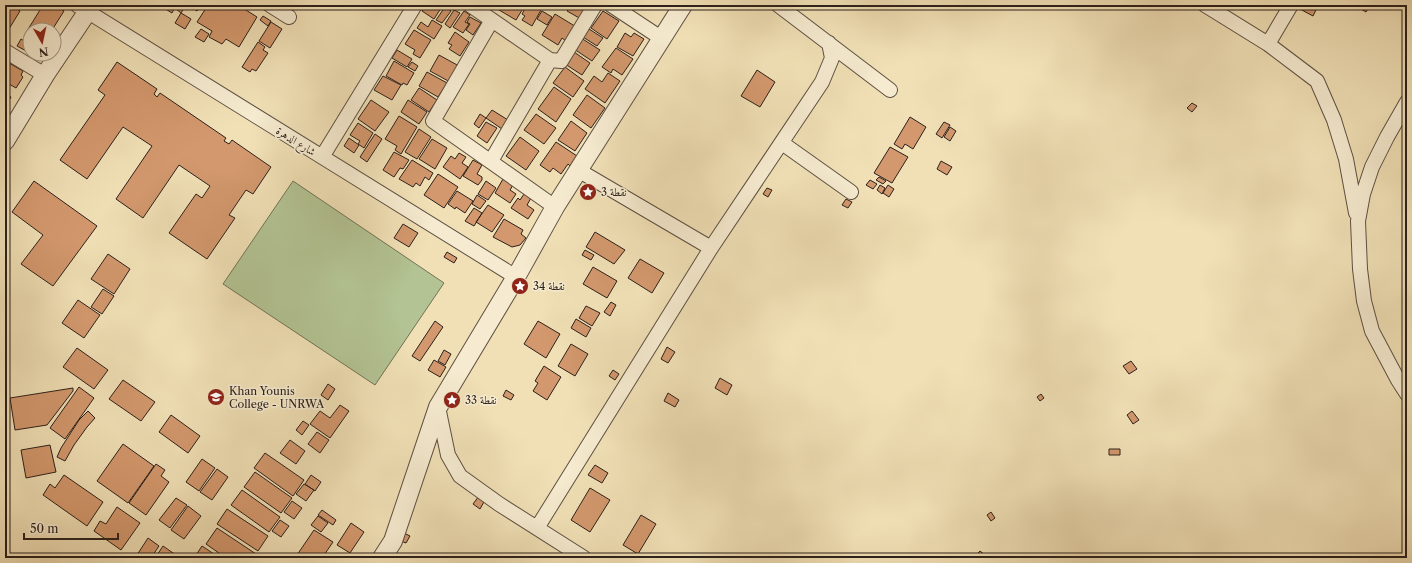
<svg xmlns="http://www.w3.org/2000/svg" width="1412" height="563" font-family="'Libre Caslon Text',Amiri,serif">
	<rect width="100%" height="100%" fill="#f1e0b6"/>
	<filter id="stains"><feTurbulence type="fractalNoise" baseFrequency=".005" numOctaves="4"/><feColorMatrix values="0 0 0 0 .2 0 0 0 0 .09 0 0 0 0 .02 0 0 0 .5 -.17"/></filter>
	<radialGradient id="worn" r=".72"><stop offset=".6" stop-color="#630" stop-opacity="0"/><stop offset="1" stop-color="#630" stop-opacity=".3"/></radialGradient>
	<path fill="#b3c393" stroke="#707257" d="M293,181L444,283L375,385L223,284Z"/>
	<path fill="#d3986d" stroke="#2c201b" d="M5,5H10L20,11L9,29L5,26Z
		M43,5H54L64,11L52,30H30V33L27,31Z
		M159,5H176L172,13Z
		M178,5H186L181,13L176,9Z
		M188,5H201L197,11Z
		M208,5H238L257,17L239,47L226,39L222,44L209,37L212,31L197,22Z
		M426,5H443L434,19L422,11Z
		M496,5H525L516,20L494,7Z
		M527,5H533L541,10L532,26L522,20L525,16L522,14Z
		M559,5H568L566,9Z
		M571,5H585L583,9L585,10L581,19L567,11Z
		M1303,5H1311L1317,8L1313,16L1300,9Z
		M1354,5H1370L1366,12Z
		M445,7L451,11L442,23L436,20Z
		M454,10L460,13L450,28L445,24Z
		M464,11L470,15L465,22L469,24L463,33L453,27Z
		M542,11L552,17L547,25L537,19Z
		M603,11L619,21L607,39L591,28Z
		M181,13L191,19L185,29L175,23Z
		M555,14L578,28L569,43L562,38L558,45L542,35Z
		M263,16L271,21L268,26L260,20Z
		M470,17L481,23L473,35L466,30L470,24L467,22Z
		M432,20L442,26L434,39L417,28L421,22L428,27Z
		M271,22L282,29L270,48L259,41Z
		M201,29L209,34L204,42L195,37Z
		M589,29L603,38L597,46L583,37Z
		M414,30L431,40L420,58L413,54L415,50L405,44Z
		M455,32L469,42L460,56L449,49L452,45L448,43Z
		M625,33L631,37L634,33L644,39L633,56L617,47Z
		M581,38L600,50L592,61L574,49Z
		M21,39L30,44V53L17,46Z
		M258,42L265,47L263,50L268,53L256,71L252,69L250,72L242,67Z
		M616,48L633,59L622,75L613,69L611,73L602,67Z
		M397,50L412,59L407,67L392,58Z
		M574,52L590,63L582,75L565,64Z
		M439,55L459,66L450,82L430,71Z
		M394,61L414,73L407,85L403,83L402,85L386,76Z
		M117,62L157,89L154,94L157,97L160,93L226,138L224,141L229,144L232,140L271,167L253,194L246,190L229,215L235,218L207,259L169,233L196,194L202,198L210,186L179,165L143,218L116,199L152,146L123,127L87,179L60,160L105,95L98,90Z
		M412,62L418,66L415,71L408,67Z
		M9,63L23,71L21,75L23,77L16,88L9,84L5,91V69Z
		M565,67L584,81L573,97L553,83Z
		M757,70L775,82L760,107L741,96Z
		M427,72L447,83L438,97L419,86Z
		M608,73L620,81L605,103L585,89L594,76L602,82Z
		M383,76L401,85L392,100L374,90Z
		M554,87L571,99L556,122L538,109Z
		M419,88L437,100L429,112L411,100Z
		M5,94L11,97L5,107Z
		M587,95L605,108L591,128L573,115Z
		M371,100L389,112L375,131L358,119Z
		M408,100L427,112L419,124L401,112Z
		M1192,103L1197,106L1192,112L1187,108Z
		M492,110L508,120L502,129L486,118Z
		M480,114L486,118L479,128L474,124Z
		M536,114L556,128L544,144L524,130Z
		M399,116L417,127L401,154L395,150L397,146L385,139Z
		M910,117L926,127L913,149L905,144L902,149L894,144Z
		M571,121L587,133L575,151L558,140Z
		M486,122L497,128L487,143L477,136Z
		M944,122L950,125L942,138L936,134Z
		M358,123L373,133L364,148L358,144L360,141L350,135Z
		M950,127L956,131L950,141L944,137Z
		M419,129L431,137L417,159L405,152Z
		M375,134L382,139L367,162L360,157Z
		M520,137L539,151L526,170L506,156Z
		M349,138L359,145L354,153L344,146Z
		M432,139L447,148L435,169L419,159Z
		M556,142L577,156L570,166L568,164L561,174L553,168L550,172L540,165Z
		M890,147L908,157L892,183L874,173Z
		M394,152L409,160L403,169L400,168L394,177L383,170Z
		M459,153L466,157L462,163L468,167L460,179L443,167L451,156L455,159Z
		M412,160L433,173L429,180L425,177L420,186L416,183L413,187L399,179Z
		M473,160L482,165L477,174L482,177V180L478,185L463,176Z
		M941,161L952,167L947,175L937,169Z
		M438,174L458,187L444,208L424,195Z
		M879,177L886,181L883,184L876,180Z
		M503,179L513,185L510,190L516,194L510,203L495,193Z
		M870,180L877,184L873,189L866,185Z
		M34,181L97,226L53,286L21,264L43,235L12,212Z
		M486,181L496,188L488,200L478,194Z
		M880,185L885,188L882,194L877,190Z
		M888,185L894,189L889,197L883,193Z
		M767,188L772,190L768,197L763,194Z
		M457,191L473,201L465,213L456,207L455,209L448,204Z
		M524,194L531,198L527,205L534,210L528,219L511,208L518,198L520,200Z
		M477,195L486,201L480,209L472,204Z
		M846,199L852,202L848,208L842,205Z
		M488,205L504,215L492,232L476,222Z
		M474,208L482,213L474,226L465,221Z
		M504,219L523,230L521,234L526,238L520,245L512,247L493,237Z
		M403,224L418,233L409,247L394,238Z
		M595,232L625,250L614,264L586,247Z
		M1407,242V254L1403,252Z
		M585,250L594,255L591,260L582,255Z
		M447,252L457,258L454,263L444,257Z
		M108,254L130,269L114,294L91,279Z
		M640,259L664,273L652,293L628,278Z
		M593,267L617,281L607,298L583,284Z
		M103,289L114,296L102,314L91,307Z
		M78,300L100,315L84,338L62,323Z
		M611,302L616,305L610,316L604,312Z
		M586,306L600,313L592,326L579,318Z
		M576,319L591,328L586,337L571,328Z
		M435,321L443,327L420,361L412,356Z
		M538,321L560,334L546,358L524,344Z
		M571,344L588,354L575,376L558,366Z
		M667,347L675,352L668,363L661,359Z
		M77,348L108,370L94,389L63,367Z
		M444,350L451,354L445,365L438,361Z
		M434,360L446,367L440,377L428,370Z
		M1131,361L1137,369L1129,374L1123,366Z
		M544,366L561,377L547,400L533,391L538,383L535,381Z
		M613,370L619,374L615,380L609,376Z
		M720,378L732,385L727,395L715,388Z
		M123,380L155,402L141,421L109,399Z
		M328,384L335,389L328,400L321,395Z
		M79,387L94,398L65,439L50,428Z
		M73,388V391L47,425L15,430L10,398Z
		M506,390L514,395L511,400L503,396Z
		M668,393L679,400L675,407L664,401Z
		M1041,394L1044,398L1040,401L1037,397Z
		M340,405L349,411L330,438L310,424L320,411L330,418Z
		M88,411L95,418L87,427L74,445L65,461L57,457L61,448L79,420Z
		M1132,411L1139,420L1133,424L1127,415Z
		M171,415L200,436L188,453L159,432Z
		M303,421L309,425L302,435L296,430Z
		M317,432L329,440L320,453L308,444Z
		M290,440L305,451L296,464L280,453Z
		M123,444L154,466L128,503L97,481Z
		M50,445L56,472L26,478L21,450Z
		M1109,449H1120V455H1109Z
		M265,453L304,480L293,496L254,468Z
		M202,459L215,468L199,491L186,482Z
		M156,464L165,470L161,476L169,482L146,515L129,503Z
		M595,465L608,473L602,483L588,475Z
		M217,469L228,477L212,500L200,492Z
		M255,472L292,498L281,513L244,487Z
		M64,475L103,502L87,526L43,495L50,484L55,488Z
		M311,475L321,482L315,491L305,484Z
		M304,484L314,490L306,501L296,494Z
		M590,488L610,500L590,532L571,520Z
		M242,490L280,517L269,532L231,505Z
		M479,496L485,500L480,509L473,504Z
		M176,498L187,505L170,528L159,520Z
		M292,501L302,508L294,519L284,512Z
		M188,506L201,516L184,539L171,530Z
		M117,507L140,523L121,550L94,531L100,521L106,524Z
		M227,509L268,536L258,551L217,524Z
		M322,510L336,520L333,525L318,515Z
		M991,512L995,518L991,521L987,515Z
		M641,515L656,524L638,554L623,545Z
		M318,516L328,523L321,532L311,525Z
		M280,520L289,526L281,537L272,531Z
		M351,523L364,532L350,553L337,545Z
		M217,528L256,554L253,558H226L206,544Z
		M314,530L333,542L322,558H295Z
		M404,533L410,536L406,543L401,541Z
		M148,538L159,546L151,558H135Z
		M163,546L176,555L173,558H155Z
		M202,546L220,558H194Z
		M980,551L985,555L982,558L976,555Z"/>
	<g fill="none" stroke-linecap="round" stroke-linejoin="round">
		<g stroke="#5d5042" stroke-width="16">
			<path id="minor" d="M77,5L516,277
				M270,5L289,17
				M470,5L550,60L491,161
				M611,5L661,38
				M778,5L890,90
				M1205,5L1268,44L1317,81L1334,120L1346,159L1356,213
				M492,20L433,121L555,207
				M1268,44L1291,5
				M5,51L45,75
				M550,60L561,61L595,5
				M1407,102L1387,137L1372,167L1363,194L1358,221L1360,269L1364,301L1372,331L1398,380L1407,394
				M782,143L851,192
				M322,157L415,5
				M578,170L711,248L822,82L832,58L829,43
				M438,407L448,455L460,476L499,504L584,558
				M537,528L711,248"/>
		</g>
		<g stroke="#5d5042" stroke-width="20">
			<path id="tertiary" d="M5,141L45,75L92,5
				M382,558L393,541L438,407L516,277L555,207L683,5"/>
		</g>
		<use href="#minor" stroke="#f6ebd0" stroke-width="14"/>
		<use href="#tertiary" stroke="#f6ebd0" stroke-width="18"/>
	</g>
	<defs>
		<g id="sight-disc" transform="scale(0.9)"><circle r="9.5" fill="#8f2418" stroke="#f6ebd0"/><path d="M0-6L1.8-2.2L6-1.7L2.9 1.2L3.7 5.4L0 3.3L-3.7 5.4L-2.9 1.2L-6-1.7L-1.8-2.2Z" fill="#fff"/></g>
		<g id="university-disc" transform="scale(0.9)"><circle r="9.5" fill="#8f2418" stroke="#f6ebd0"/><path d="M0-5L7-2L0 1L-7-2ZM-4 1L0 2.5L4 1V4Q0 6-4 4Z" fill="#fff"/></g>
	</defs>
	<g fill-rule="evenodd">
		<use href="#sight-disc" x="588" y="192"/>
		<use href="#sight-disc" x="520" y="286"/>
		<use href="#university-disc" x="216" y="397"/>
		<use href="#sight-disc" x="452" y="400"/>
	</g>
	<g text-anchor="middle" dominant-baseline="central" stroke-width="3" stroke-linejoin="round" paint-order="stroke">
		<g font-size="11" fill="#2c201b" stroke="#f6ebd0">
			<text transform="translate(296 141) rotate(32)">شارع الدهرة</text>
		</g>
		<g font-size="11" fill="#2c201b" stroke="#f6ebd0" text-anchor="start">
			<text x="601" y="192">نقطة 3</text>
			<text x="533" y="286">نقطة 34</text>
			<text x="229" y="391">Khan Younis<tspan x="229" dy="13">College - UNRWA</tspan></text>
			<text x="465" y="400">نقطة 33</text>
		</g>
	</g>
	<rect width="1412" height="563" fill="none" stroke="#f1e0b6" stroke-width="20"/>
	<rect x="6" y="6" width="1400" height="551" fill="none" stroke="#2c201b" stroke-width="2"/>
	<rect x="10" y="10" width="1392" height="543" fill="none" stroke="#2c201b"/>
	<g transform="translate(42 42) rotate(171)"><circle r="19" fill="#f6ebd0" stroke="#a59a88"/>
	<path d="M0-3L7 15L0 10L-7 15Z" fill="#8f2418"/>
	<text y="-6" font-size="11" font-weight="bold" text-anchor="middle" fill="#2c201b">N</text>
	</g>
	<path d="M24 533v6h94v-6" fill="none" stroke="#2c201b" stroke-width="2"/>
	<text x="30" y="533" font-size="12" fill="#2c201b" stroke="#f6ebd0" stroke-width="3" paint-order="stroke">50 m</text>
	<rect width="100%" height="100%" filter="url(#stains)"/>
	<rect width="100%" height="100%" fill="url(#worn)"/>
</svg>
